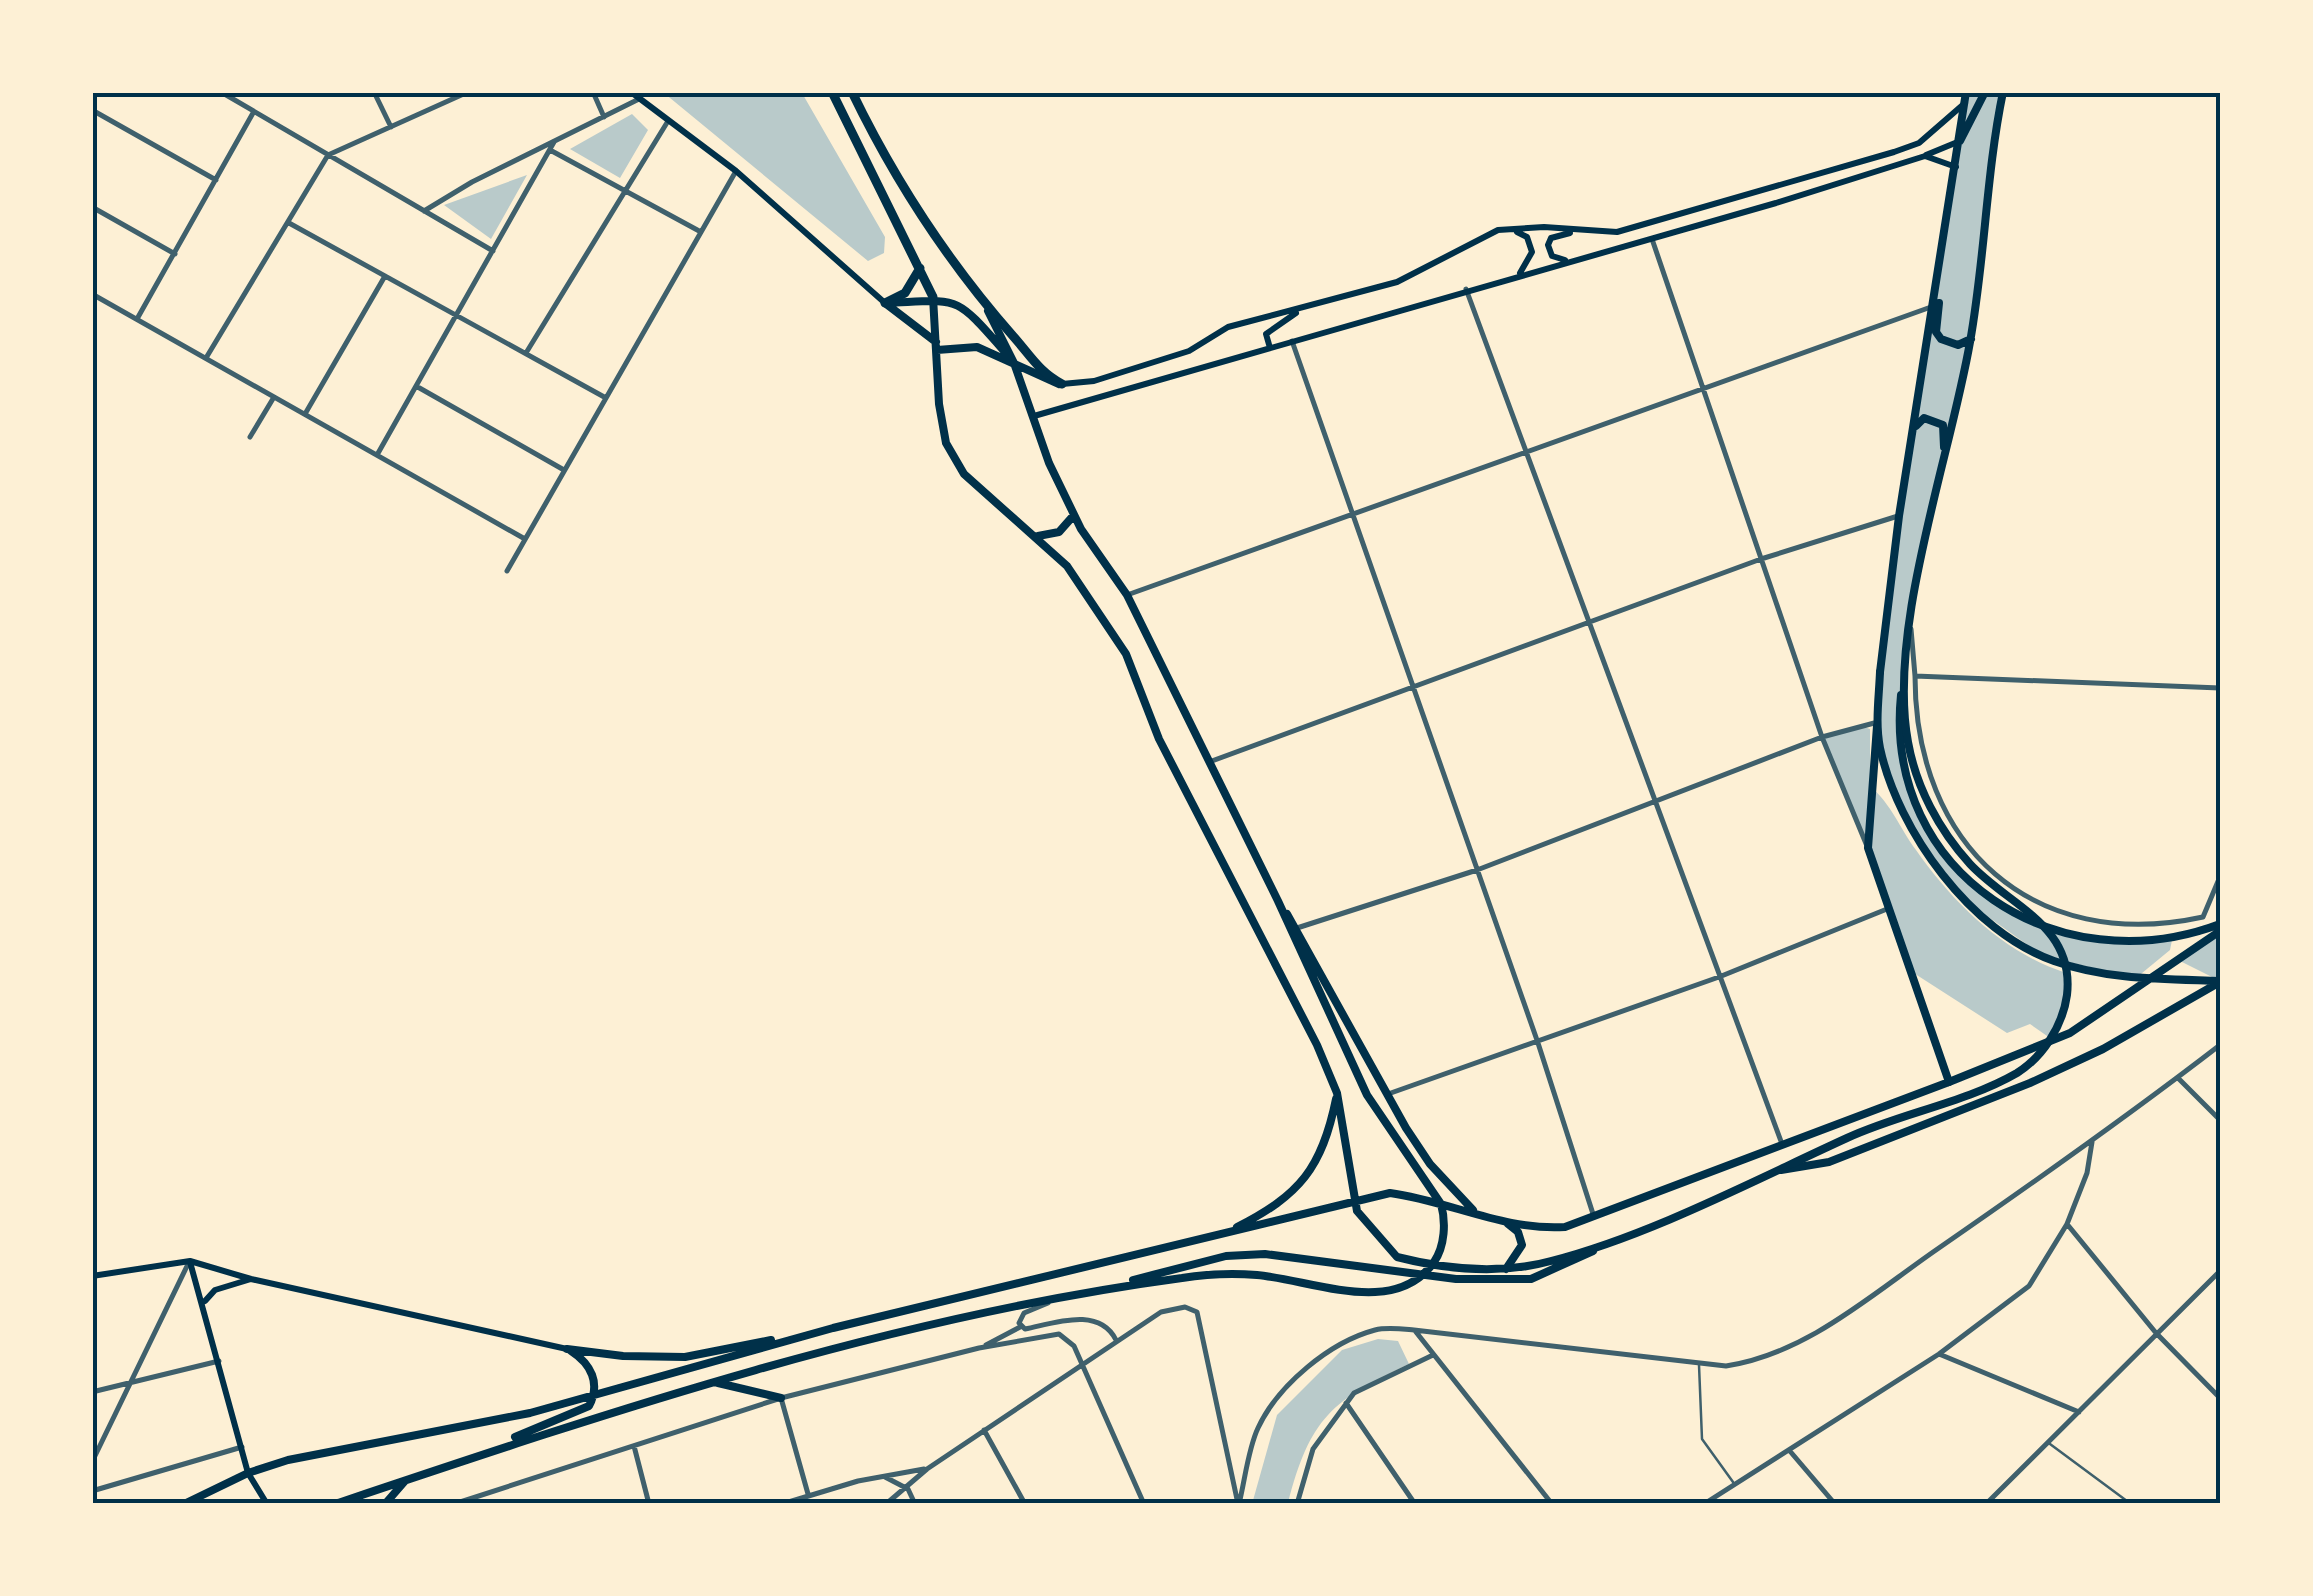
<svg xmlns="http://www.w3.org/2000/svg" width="2313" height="1596" font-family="'Space Grotesk',sans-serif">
	<rect width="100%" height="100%" fill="#fdf0d5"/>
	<path fill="#b9caca" d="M664,93H802L885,237L884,253L868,261Z
		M1966,93H2003L1971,339L1910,624L1899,734L1917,808L1949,859L1975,889L2005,910L2079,936L2172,940L2170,950L2136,978L2043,956L1963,899L1926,854L1889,779L1877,726L1899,516Z
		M632,114L648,130L620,178L570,149Z
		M527,175L491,239L444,205Z
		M1864,727L1870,729V786C1892,805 1899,827 1916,850C1953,903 2004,953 2066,973L2067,996L2050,1038L2030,1024L2007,1033L1909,970L1868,848L1822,737Z
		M2220,931V981L2176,959Z
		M1378,1339L1398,1341L1409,1364C1332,1400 1310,1418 1288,1503L1252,1504L1277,1415L1342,1350Z"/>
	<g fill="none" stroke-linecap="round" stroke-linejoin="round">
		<path stroke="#3f606c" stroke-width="2.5" d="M1699,1365L1702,1439L1733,1482
			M2050,1444L2131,1504"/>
		<path stroke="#3f606c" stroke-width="5" d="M221,92L493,251
			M374,92L391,127
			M593,92L604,117
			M92,110L216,180
			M550,150L701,232
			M92,207L175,254
			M424,211L472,182L639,99
			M289,223L606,398
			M1652,239L1822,737L1867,846
			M1466,289L1782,1144
			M92,294L525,539
			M137,319L253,113
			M1292,341L1538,1043L1594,1217
			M526,353L668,121
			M206,358L328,155L468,92
			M416,386L564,470
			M305,414L385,276
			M250,437L274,397
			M377,455L554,142
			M507,571L736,171
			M1127,595L1931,307
			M1911,629L1915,676L2220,688
			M1915,676C1915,846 2033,954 2203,917L2219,879L2220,799
			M1209,762L1761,559L1898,516
			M1297,928L1477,870L1822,737L1878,722
			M2178,1078L2220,1120
			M1388,1094L1719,977L1887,909
			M2067,1224L2156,1333L2220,1398
			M1048,1303L1024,1313L1019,1323L1025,1329C1055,1323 1099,1306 1116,1340
			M1416,1332L1552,1504
			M986,1345L1022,1326
			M1939,1354L2079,1412
			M92,1392L219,1361
			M781,1398L808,1494
			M1346,1403L1415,1504
			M984,1430L1025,1504
			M634,1446L649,1504
			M1789,1450L1835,1504
			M92,1462L189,1262
			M885,1477L908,1489L915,1504
			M92,1491L242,1447
			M454,1504L781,1398L979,1348L1059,1334L1074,1346L1144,1504
			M782,1504L858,1481L924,1469
			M886,1504L927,1469L1161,1312L1185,1307L1197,1312L1238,1504
			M1239,1504C1245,1480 1248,1449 1258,1428C1278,1385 1330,1342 1375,1330C1387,1327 1402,1329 1414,1330L1726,1366C1806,1354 1871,1295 1936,1250C2033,1183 2128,1116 2220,1045
			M1297,1504L1313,1449L1354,1393L1433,1355
			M1704,1504L1939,1354L2029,1286L2067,1224L2087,1173L2092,1142
			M1986,1504L2220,1271"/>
		<path stroke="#003049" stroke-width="6" d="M631,92L736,171L885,303
			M1926,155L1960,141
			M1517,232L1527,237L1532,252L1520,273
			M1565,260L1552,256L1548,245L1551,238L1570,233
			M1270,348L1266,334L1296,313
			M1062,384L1094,381L1189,351L1228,327L1397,282L1498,230L1544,227L1617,232L1894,152L1919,143L1965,103
			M1034,416L1776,203L1925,156L1956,167
			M190,1262L248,1473L267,1504
			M92,1276L190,1261L251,1279L567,1349
			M205,1301L215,1290L251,1279"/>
		<path stroke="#003049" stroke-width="8" d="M1880,672C1879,697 1875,723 1880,748C1898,831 1971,932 2054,961C2107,980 2164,979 2220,981
			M1901,695C1883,875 2059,985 2220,924
			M1949,1082L2070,1033L2220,931
			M1781,1170L1829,1162L2030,1083L2103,1049L2220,982"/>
		<path stroke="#003049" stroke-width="8" d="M1960,141L1985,92
			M933,297L939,404L946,443L964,474L1067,566L1126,654L1159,739L1317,1045L1337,1093L1357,1211L1397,1257C1448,1270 1500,1275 1551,1261C1649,1236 1755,1180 1847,1138C1901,1113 1965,1103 2017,1073C2043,1057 2063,1025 2067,995C2075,925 2009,906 1970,864C1939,830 1916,787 1908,742C1887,629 1950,458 1970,342C1985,259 1986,174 2003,92
			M885,303L936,342
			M886,303C961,300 953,293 1005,352
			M1939,303L1936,332L1941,339L1958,345L1971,339
			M988,311L1014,363L1049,463L1081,529L1127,595L1279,903
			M937,350L977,347L1059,384
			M1916,426L1924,418L1943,425L1944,447
			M1038,536L1059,532L1074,515
			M1880,672L1899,516L1966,92
			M1287,914L1406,1128L1430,1164L1473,1210
			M1237,1227C1300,1195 1322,1168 1336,1099
			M1506,1269L1522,1245L1518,1232L1508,1224
			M1133,1280L1226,1256L1265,1254L1456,1279H1531L1593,1251
			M567,1349L623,1356L685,1357L771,1340
			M718,1383L781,1398
			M515,1437L589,1406C601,1383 591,1364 571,1351
			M184,1504L248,1473L288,1460L530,1413L833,1328L1390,1193C1449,1201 1505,1231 1565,1227L1949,1082L1868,848L1877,726
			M335,1504C612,1411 891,1317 1182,1278C1207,1274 1232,1273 1257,1275C1313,1280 1395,1318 1434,1262C1445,1246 1446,1222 1441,1204L1367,1095L1278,901
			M385,1504L405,1481"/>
		<path stroke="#003049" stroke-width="9" d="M832,92L933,297
			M852,92C895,181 948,262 1013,336C1030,355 1039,372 1062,384
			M885,303L905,293L920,268"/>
	</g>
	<rect width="2313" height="1596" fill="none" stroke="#fdf0d5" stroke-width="190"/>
	<rect x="95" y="95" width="2123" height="1406" fill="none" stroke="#003049" stroke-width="4"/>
</svg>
